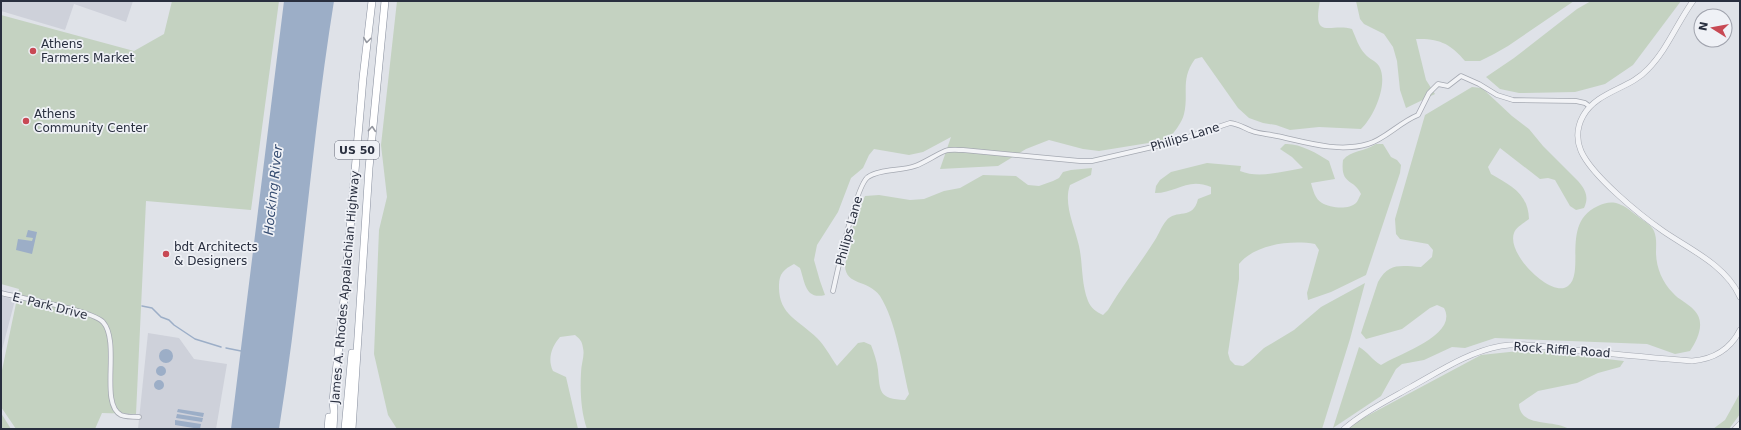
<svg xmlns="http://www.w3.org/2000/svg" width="1741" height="430" font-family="'DejaVu Sans',sans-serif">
	<rect width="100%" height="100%" fill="#dfe2e8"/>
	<path fill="#ced1da" d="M1,1H133L126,22L74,4L65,30L1,11Z
		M1,296L15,300L1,354Z
		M148,333L179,338L194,359L227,364L216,429H138Z"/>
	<path fill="#c4d2c1" d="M172,1H279L251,210L146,201L136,414L102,413L95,429H16L1,407V375L19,289L1,284V15L134,51L164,34Z
		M397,1H1320C1312,41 1330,23 1352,29C1356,38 1359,48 1365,54C1369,59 1376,61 1379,66C1389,83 1374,117 1361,129L1319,127L1290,130L1276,125L1263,123L1249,118L1238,108L1202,57L1195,59C1180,79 1189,94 1184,114C1182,123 1173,134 1167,140L1099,151L1083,149L1049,140L1026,149L998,166L940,169L951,137L923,152L909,155L874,149L869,155L863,168L851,178L838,212L817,245L814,260L820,281L825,295C805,300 805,282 800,268L794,264C784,269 779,274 779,285C778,315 799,320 817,338C825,346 830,356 837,366L858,343L864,342L871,345C874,353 877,361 878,370C880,392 879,399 905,400L909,394C902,365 896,321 880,296C868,279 846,286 845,266L854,222L865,196L879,195L910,200L924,199L944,191L960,188L983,175L1016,176L1028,185L1039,186L1053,181L1059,178L1063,172L1071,170L1092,168L1091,175L1070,185C1063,204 1075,227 1079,246C1083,264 1081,283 1088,301C1091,308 1096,312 1103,315L1108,310C1122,286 1140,264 1155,240C1159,234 1161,227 1166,221C1176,208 1193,221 1198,199L1211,194V187C1187,177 1177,193 1155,193L1156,186L1160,180L1171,172L1207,163L1241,166L1240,171C1259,179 1284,171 1303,168L1292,157L1280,149L1285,144C1299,143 1317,153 1329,161L1335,179L1311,183C1313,190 1315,199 1322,203C1330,208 1349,210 1356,203C1358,201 1359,197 1361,194C1354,178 1340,186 1343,160C1351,150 1364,152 1376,144H1383L1391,157L1397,160L1401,165L1400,173L1366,275L1331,292L1308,300L1307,293L1319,250L1315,244C1291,240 1255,244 1239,264V279L1228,353L1230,360L1235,365L1243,366L1249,362L1264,348L1294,330L1321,307L1365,283L1350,339L1322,429H587C581,412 580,391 581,373C581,364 585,356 583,348C582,341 580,339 575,335L560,337C552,346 547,359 553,371L566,377L578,429H397L388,415L374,354L379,230L387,197L381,145Z
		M1356,1H1574L1508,46L1494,54L1480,61H1465C1451,44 1439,38 1416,39L1426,80L1435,94L1406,108L1400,90L1397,61L1393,47L1384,34L1364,24L1360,19Z
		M1591,1H1681L1633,65L1605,84L1575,92L1519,93L1500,89L1486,77L1514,58L1577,9Z
		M1472,87L1482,88L1512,116L1529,129L1543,146L1578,181C1586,190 1589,198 1584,208L1576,210L1570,206L1555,180L1548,178L1540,179L1500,148L1488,167L1491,174C1511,186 1528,193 1529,219C1524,223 1516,227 1514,233C1506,254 1552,299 1568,286C1586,272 1560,223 1598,206C1605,203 1611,201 1619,204C1625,206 1631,211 1636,215C1642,220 1651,224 1654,231C1657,238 1656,246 1656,252C1656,267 1662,282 1673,293C1679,300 1688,303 1694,310C1706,322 1698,339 1690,351L1675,354L1647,344L1495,338L1465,348L1452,347L1424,360L1402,364L1396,369L1381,396L1333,428L1359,347C1368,352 1372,360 1381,365C1398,354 1459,335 1444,308L1437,305L1430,308L1402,329L1366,339L1361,333L1378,282C1389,262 1401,266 1421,267L1432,257L1433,250L1428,244L1400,239L1396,234L1395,219L1425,115Z
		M1529,350L1624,361L1620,367L1598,373L1577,383L1538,391L1519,404C1520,428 1554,419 1569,429H1348L1352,424L1481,355Z
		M1740,393V414L1729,429H1713L1725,420Z
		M1,413L11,429H1Z"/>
	<path fill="#9caec7" d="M284,1H334C311,143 302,287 279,429H231Z
		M28,230L37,232L32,254L16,250L18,239L32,241L33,238L26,237Z
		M159 356a7 7 0 1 1 14 0a7 7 0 1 1-14 0Z
		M156 371a5 5 0 1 1 10 0a5 5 0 1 1-10 0Z
		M154 385a5 5 0 1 1 10 0a5 5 0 1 1-10 0Z
		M178,409L204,413L203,417L177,412Z
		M177,414L203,418L202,422L176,418Z
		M175,420L201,424L200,429L175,425Z"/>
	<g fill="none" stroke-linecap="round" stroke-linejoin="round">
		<path stroke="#9caec7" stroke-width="1.5" d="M142,306L152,308L161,317L169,320L174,325L195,339L221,347
			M226,348L241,351"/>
		<g stroke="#a5a9b2" stroke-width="5.5">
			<path id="minor" d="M833,291C837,273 856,185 868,177C879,169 902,171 915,166C926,162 935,155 945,151C950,149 958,150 963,150L1080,161H1092L1170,143L1230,123C1239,124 1244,128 1252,131C1260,134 1269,134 1277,136C1305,142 1338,153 1368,144C1384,140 1400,122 1418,115L1429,93L1438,84L1448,86L1461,76L1479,84L1497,95L1513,100L1576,101L1585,103L1589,106
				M1,293C21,298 91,310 103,322C121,342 99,404 121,415C126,417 133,417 139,417"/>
		</g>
		<g stroke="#a5a9b2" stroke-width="6">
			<path id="tertiary" d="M1693,1C1677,23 1667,50 1648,69C1630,89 1597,91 1583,116C1577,127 1576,139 1581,151C1592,176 1640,215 1663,231C1689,249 1726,265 1740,297
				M1344,429C1364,412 1388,400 1411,387C1440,371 1468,352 1501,346C1525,342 1550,348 1574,350C1613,354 1653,358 1692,361C1714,359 1730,350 1740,330
				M1735,429L1740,424"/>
		</g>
		<g stroke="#888f9e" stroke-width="8">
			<path id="motorway" d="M328,429L329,417
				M333,429L334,411L333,401L344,299L363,78L372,1
				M345,429L352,353
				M352,429L369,168L385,1"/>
		</g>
		<use href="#minor" stroke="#f2f3f6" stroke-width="4"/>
		<use href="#tertiary" stroke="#f2f3f6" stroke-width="5"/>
		<use href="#motorway" stroke="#fff" stroke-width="7"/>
	</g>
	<defs><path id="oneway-chevron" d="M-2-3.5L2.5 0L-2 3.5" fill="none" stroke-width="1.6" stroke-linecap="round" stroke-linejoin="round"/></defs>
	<g stroke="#94979f">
		<use href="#oneway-chevron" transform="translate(367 40) rotate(97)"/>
		<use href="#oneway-chevron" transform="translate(372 129) rotate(-85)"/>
	</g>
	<g fill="#c84954" stroke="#eff1f6" stroke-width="1.5">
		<circle cx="33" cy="51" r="4"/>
		<circle cx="26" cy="121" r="4"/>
		<circle cx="166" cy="254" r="4"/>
	</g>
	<g text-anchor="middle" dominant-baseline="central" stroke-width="3.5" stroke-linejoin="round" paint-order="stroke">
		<rect fill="#eff1f6" stroke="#646976" stroke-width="1" x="335" y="141" width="44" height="18" rx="3"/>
		<g font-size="11" font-weight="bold" fill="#292f3f">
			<text x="357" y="150">US 50</text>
		</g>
		<g font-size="12" fill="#292f3f" stroke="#eff1f6" text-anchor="start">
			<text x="41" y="44">Athens<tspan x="41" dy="14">Farmers Market</tspan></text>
			<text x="34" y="114">Athens<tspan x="34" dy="14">Community Center</tspan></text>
			<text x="174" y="247">bdt Architects<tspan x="174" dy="14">&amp; Designers</tspan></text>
		</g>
		<g font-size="12" fill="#292f3f" stroke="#eff1f6">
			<text transform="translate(1185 137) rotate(-17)">Philips Lane</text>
			<text transform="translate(849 231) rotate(-75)">Philips Lane</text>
			<text transform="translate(345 287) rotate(-85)">James A. Rhodes Appalachian Highway</text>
			<text transform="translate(50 306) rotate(14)">E. Park Drive</text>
			<text transform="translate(1562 350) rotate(4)">Rock Riffle Road</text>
		</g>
		<g font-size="13" font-style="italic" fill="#354c71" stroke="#eff1f6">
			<text transform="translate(273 190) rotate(-84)">Hocking River</text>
		</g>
	</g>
	<rect width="1741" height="430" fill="none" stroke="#292f3f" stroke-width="4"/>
	<g transform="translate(1713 28) rotate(281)"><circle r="19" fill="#eff1f6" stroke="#a0a3ad"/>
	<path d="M0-3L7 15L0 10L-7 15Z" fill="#c84954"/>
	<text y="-6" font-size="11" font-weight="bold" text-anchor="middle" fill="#292f3f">N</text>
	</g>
</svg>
